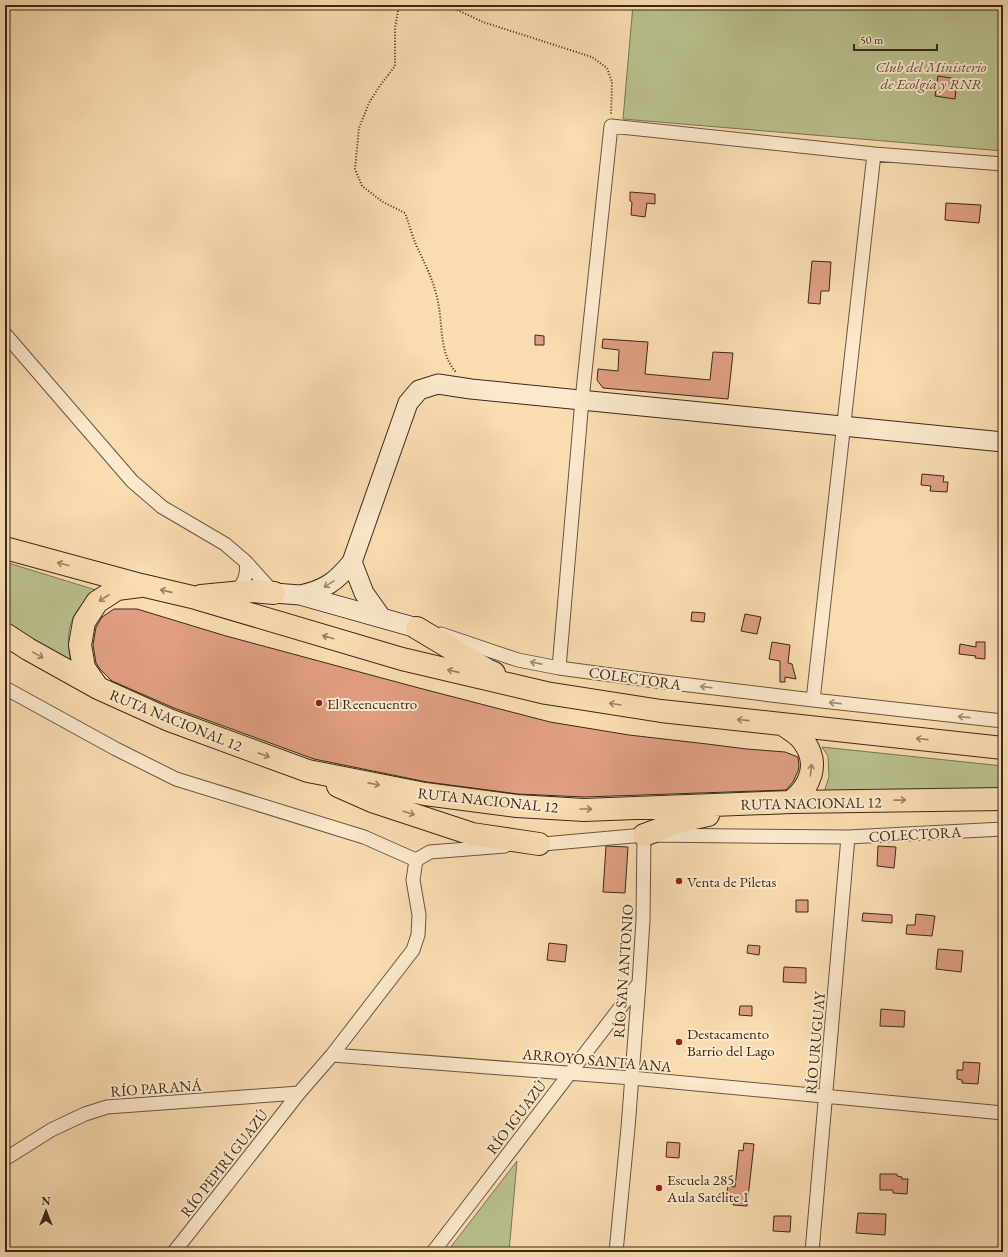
<svg xmlns="http://www.w3.org/2000/svg" width="1008" height="1257" font-family="'EB Garamond',serif">
	<rect width="100%" height="100%" fill="#fadcb1"/>
	<filter id="stains"><feTurbulence type="fractalNoise" baseFrequency=".005" numOctaves="4"/><feColorMatrix values="0 0 0 0 .2 0 0 0 0 .09 0 0 0 0 .02 0 0 0 .5 -.17"/></filter>
	<radialGradient id="worn" r=".72"><stop offset=".6" stop-color="#630" stop-opacity="0"/><stop offset="1" stop-color="#630" stop-opacity=".3"/></radialGradient>
	<path fill="#bac18f" stroke="#797555" d="M633,5H1003V151L623,119Z
		M5,562L99,591C93,595 86,599 82,604C66,622 66,645 72,666L5,628Z
		M822,747L1003,766V792H824L829,777L828,756Z
		M517,1161L509,1252H447Z"/>
	<path fill="#e09e82" stroke="#38291b" d="M938,76L957,79L955,99L935,96Z
		M630,192L655,194V204L647,203L645,217L631,215L632,202L630,201Z
		M946,203L981,205L979,223L945,220Z
		M812,261L831,262L829,291H821L820,304L808,303Z
		M535,335L544,336V345H535Z
		M603,339L648,342L645,374L710,380L713,352L733,353L728,399L603,388L597,380L598,369L618,371L619,350L602,348Z
		M922,474L944,476L943,482H948L947,492L930,491L931,486L921,485Z
		M114,609H137L226,636L419,688L550,722L629,735L707,744L747,749L785,752L798,757L799,766L798,771L793,782L786,790L584,797L518,794L427,782L314,759L174,708L112,681L100,669L96,663L93,645L96,627L102,617Z
		M692,612L705,613L704,622L691,621Z
		M745,614L761,617L757,634L741,631Z
		M772,642L790,645L788,663L792,664L796,679L785,677V682H780V661L769,659Z
		M976,642H985V659L975,658L976,656L959,654L960,644L976,647Z
		M606,846L628,847L625,893L603,892Z
		M878,846L896,847L894,868L877,866Z
		M796,900H808V912H796Z
		M863,913L892,915V923L862,921Z
		M916,914L935,916L932,936L906,934L907,925H915Z
		M549,943L567,945L565,962L547,960Z
		M748,945L760,946L759,955L747,953Z
		M938,949L963,951L961,972L936,969Z
		M784,967L806,968V983L783,982Z
		M740,1006H752V1016L739,1015Z
		M881,1009L905,1011L904,1027L880,1026Z
		M963,1062L980,1063L978,1084L962,1083V1080L957,1079V1070H963Z
		M667,1142L680,1143L679,1158L666,1157Z
		M744,1143L754,1144L747,1206L733,1205L734,1200L726,1199L728,1186L735,1187L739,1150L743,1151Z
		M880,1174H897V1176L902,1177V1179H908L907,1194L893,1193V1190H880Z
		M858,1213L886,1214L885,1235L856,1233Z
		M774,1216H791L790,1232L773,1231Z"/>
	<g fill="none" stroke-linecap="round" stroke-linejoin="round">
		<g stroke="#685640" stroke-width="15">
			<path id="minor" d="M5,334L132,481L162,507L225,544L246,562L274,593
				M232,593C244,586 248,576 246,562
				M441,634L518,660L559,668L656,681L813,700L1003,721
				M559,668L582,400L611,126L874,154L1003,164
				M5,688L116,749L176,779L364,837L416,860
				M813,700L874,154
				M532,845L644,835L848,837L1003,829
				M332,1055L632,1078L1003,1113
				M5,1159L51,1130L85,1114L107,1107L299,1093
				M174,1252L299,1093L332,1055L413,950L418,935L419,915L413,880L416,860L430,852L505,846
				M433,1252L639,983
				M616,1252L628,1128L639,983L643,920L644,835
				M812,1252L848,837"/>
		</g>
		<g stroke="#38291b" stroke-width="21">
			<path id="secondary" d="M352,562L364,593L381,617
				M274,593L300,595L417,628
				M300,595C324,590 336,582 352,562L408,403L419,390L438,384L471,389L1003,442"/>
		</g>
		<g stroke="#38291b" stroke-width="24">
			<path id="trunk" d="M5,548L141,585L192,597L402,659L546,693L661,711L1003,748
				M201,596L253,591L274,593
				M417,628L487,670L494,673
				M5,634L28,649L98,688L169,720L308,771L425,794L517,806L584,810L791,802L1003,799
				M98,688L84,668L80,645L84,622L97,602L117,589L140,586
				M782,724C790,729 799,734 804,742C820,764 810,787 791,802
				M338,786L372,801L472,834L539,844
				M644,835L685,820L708,815"/>
		</g>
		<path stroke="#38291b" stroke-width="2" stroke-dasharray="1 2" stroke-linecap="butt" d="M399,5L395,28V66L379,87L369,103L359,128L355,169L362,186L383,202L405,213C409,224 412,235 416,245C425,264 434,281 438,302C443,325 439,354 456,372
			M450,5L451,7L483,22L592,57L607,68L612,82L611,115"/>
		<use href="#minor" stroke="#fce8cc" stroke-width="13"/>
		<use href="#secondary" stroke="#fce8cc" stroke-width="19"/>
		<use href="#trunk" stroke="#fadcb1" stroke-width="22"/>
	</g>
	<defs><path id="oneway-shaft" d="M-6 0H5M1.5-3L5.5 0L1.5 3" fill="none" stroke-width="1.6" stroke-linecap="round" stroke-linejoin="round"/></defs>
	<g stroke="#998266">
		<use href="#oneway-shaft" transform="translate(63 564) rotate(-165)"/>
		<use href="#oneway-shaft" transform="translate(166 591) rotate(-167)"/>
		<use href="#oneway-shaft" transform="translate(104 598) rotate(147)"/>
		<use href="#oneway-shaft" transform="translate(328 637) rotate(-164)"/>
		<use href="#oneway-shaft" transform="translate(38 655) rotate(29)"/>
		<use href="#oneway-shaft" transform="translate(453 671) rotate(-167)"/>
		<use href="#oneway-shaft" transform="translate(615 704) rotate(-171)"/>
		<use href="#oneway-shaft" transform="translate(743 720) rotate(-174)"/>
		<use href="#oneway-shaft" transform="translate(922 739) rotate(-174)"/>
		<use href="#oneway-shaft" transform="translate(264 755) rotate(20)"/>
		<use href="#oneway-shaft" transform="translate(811 770) rotate(-84)"/>
		<use href="#oneway-shaft" transform="translate(374 784) rotate(11)"/>
		<use href="#oneway-shaft" transform="translate(900 800) rotate(-1)"/>
		<use href="#oneway-shaft" transform="translate(586 809)"/>
		<use href="#oneway-shaft" transform="translate(409 813) rotate(18)"/>
	</g>
	<g stroke="#9a8874">
		<use href="#oneway-shaft" transform="translate(329 584) rotate(148)"/>
		<use href="#oneway-shaft" transform="translate(536 663) rotate(-169)"/>
		<use href="#oneway-shaft" transform="translate(706 687) rotate(-173)"/>
		<use href="#oneway-shaft" transform="translate(835 703) rotate(-174)"/>
		<use href="#oneway-shaft" transform="translate(964 717) rotate(-174)"/>
	</g>
	<g fill="#8f2418" stroke="#fce8cc" stroke-width="1.5">
		<circle cx="319" cy="703" r="4"/>
		<circle cx="679" cy="881" r="4"/>
		<circle cx="679" cy="1042" r="4"/>
		<circle cx="659" cy="1188" r="4"/>
	</g>
	<g text-anchor="middle" dominant-baseline="central" stroke-width="4" stroke-linejoin="round" paint-order="stroke">
		<g font-size="15" font-style="italic" fill="#584f38" stroke="#fce8cc">
			<text x="931" y="66">Club del Ministerio<tspan x="931" dy="17">de Ecolgía y RNR</tspan></text>
		</g>
		<g font-size="15" fill="#38291b" stroke="#fce8cc">
			<text transform="translate(635 678) rotate(8)">COLECTORA</text>
			<text transform="translate(176 720) rotate(22)">RUTA NACIONAL 12</text>
			<text transform="translate(488 800) rotate(6)">RUTA NACIONAL 12</text>
			<text transform="translate(811 803) rotate(-1)">RUTA NACIONAL 12</text>
			<text transform="translate(915 834) rotate(-3)">COLECTORA</text>
			<text transform="translate(623 971) rotate(-86)">RÍO SAN ANTONIO</text>
			<text transform="translate(815 1043) rotate(-85)">RÍO URUGUAY</text>
			<text transform="translate(597 1060) rotate(5)">ARROYO SANTA ANA</text>
			<text transform="translate(156 1088) rotate(-4)">RÍO PARANÁ</text>
			<text transform="translate(516 1117) rotate(-53)">RÍO IGUAZÚ</text>
			<text transform="translate(224 1163) rotate(-52)">RÍO PEPIRÍ GUAZÚ</text>
		</g>
		<g font-size="15" fill="#38291b" stroke="#fce8cc" text-anchor="start">
			<text x="327" y="703">El Reencuentro</text>
			<text x="687" y="881">Venta de Piletas</text>
			<text x="687" y="1033">Destacamento<tspan x="687" dy="17">Barrio del Lago</tspan></text>
			<text x="667" y="1179">Escuela 285<tspan x="667" dy="17">Aula Satélite 1</tspan></text>
		</g>
	</g>
	<rect width="1008" height="1257" fill="none" stroke="#fadcb1" stroke-width="20"/>
	<rect x="6" y="6" width="996" height="1245" fill="none" stroke="#38291b" stroke-width="2"/>
	<rect x="10" y="10" width="988" height="1237" fill="none" stroke="#38291b"/>
	<g transform="translate(46 1211)" stroke="#fce8cc" stroke-width="3" paint-order="stroke">
	<path d="M0-3L7 15L0 10L-7 15Z" fill="#38291b"/>
	<text y="-6" font-size="11" font-weight="bold" text-anchor="middle" fill="#38291b">N</text>
	</g>
	<path d="M854 44v6h83v-6" fill="none" stroke="#38291b" stroke-width="2"/>
	<text x="860" y="44" font-size="12" fill="#38291b" stroke="#fce8cc" stroke-width="3" paint-order="stroke">50 m</text>
	<rect width="100%" height="100%" filter="url(#stains)"/>
	<rect width="100%" height="100%" fill="url(#worn)"/>
</svg>
